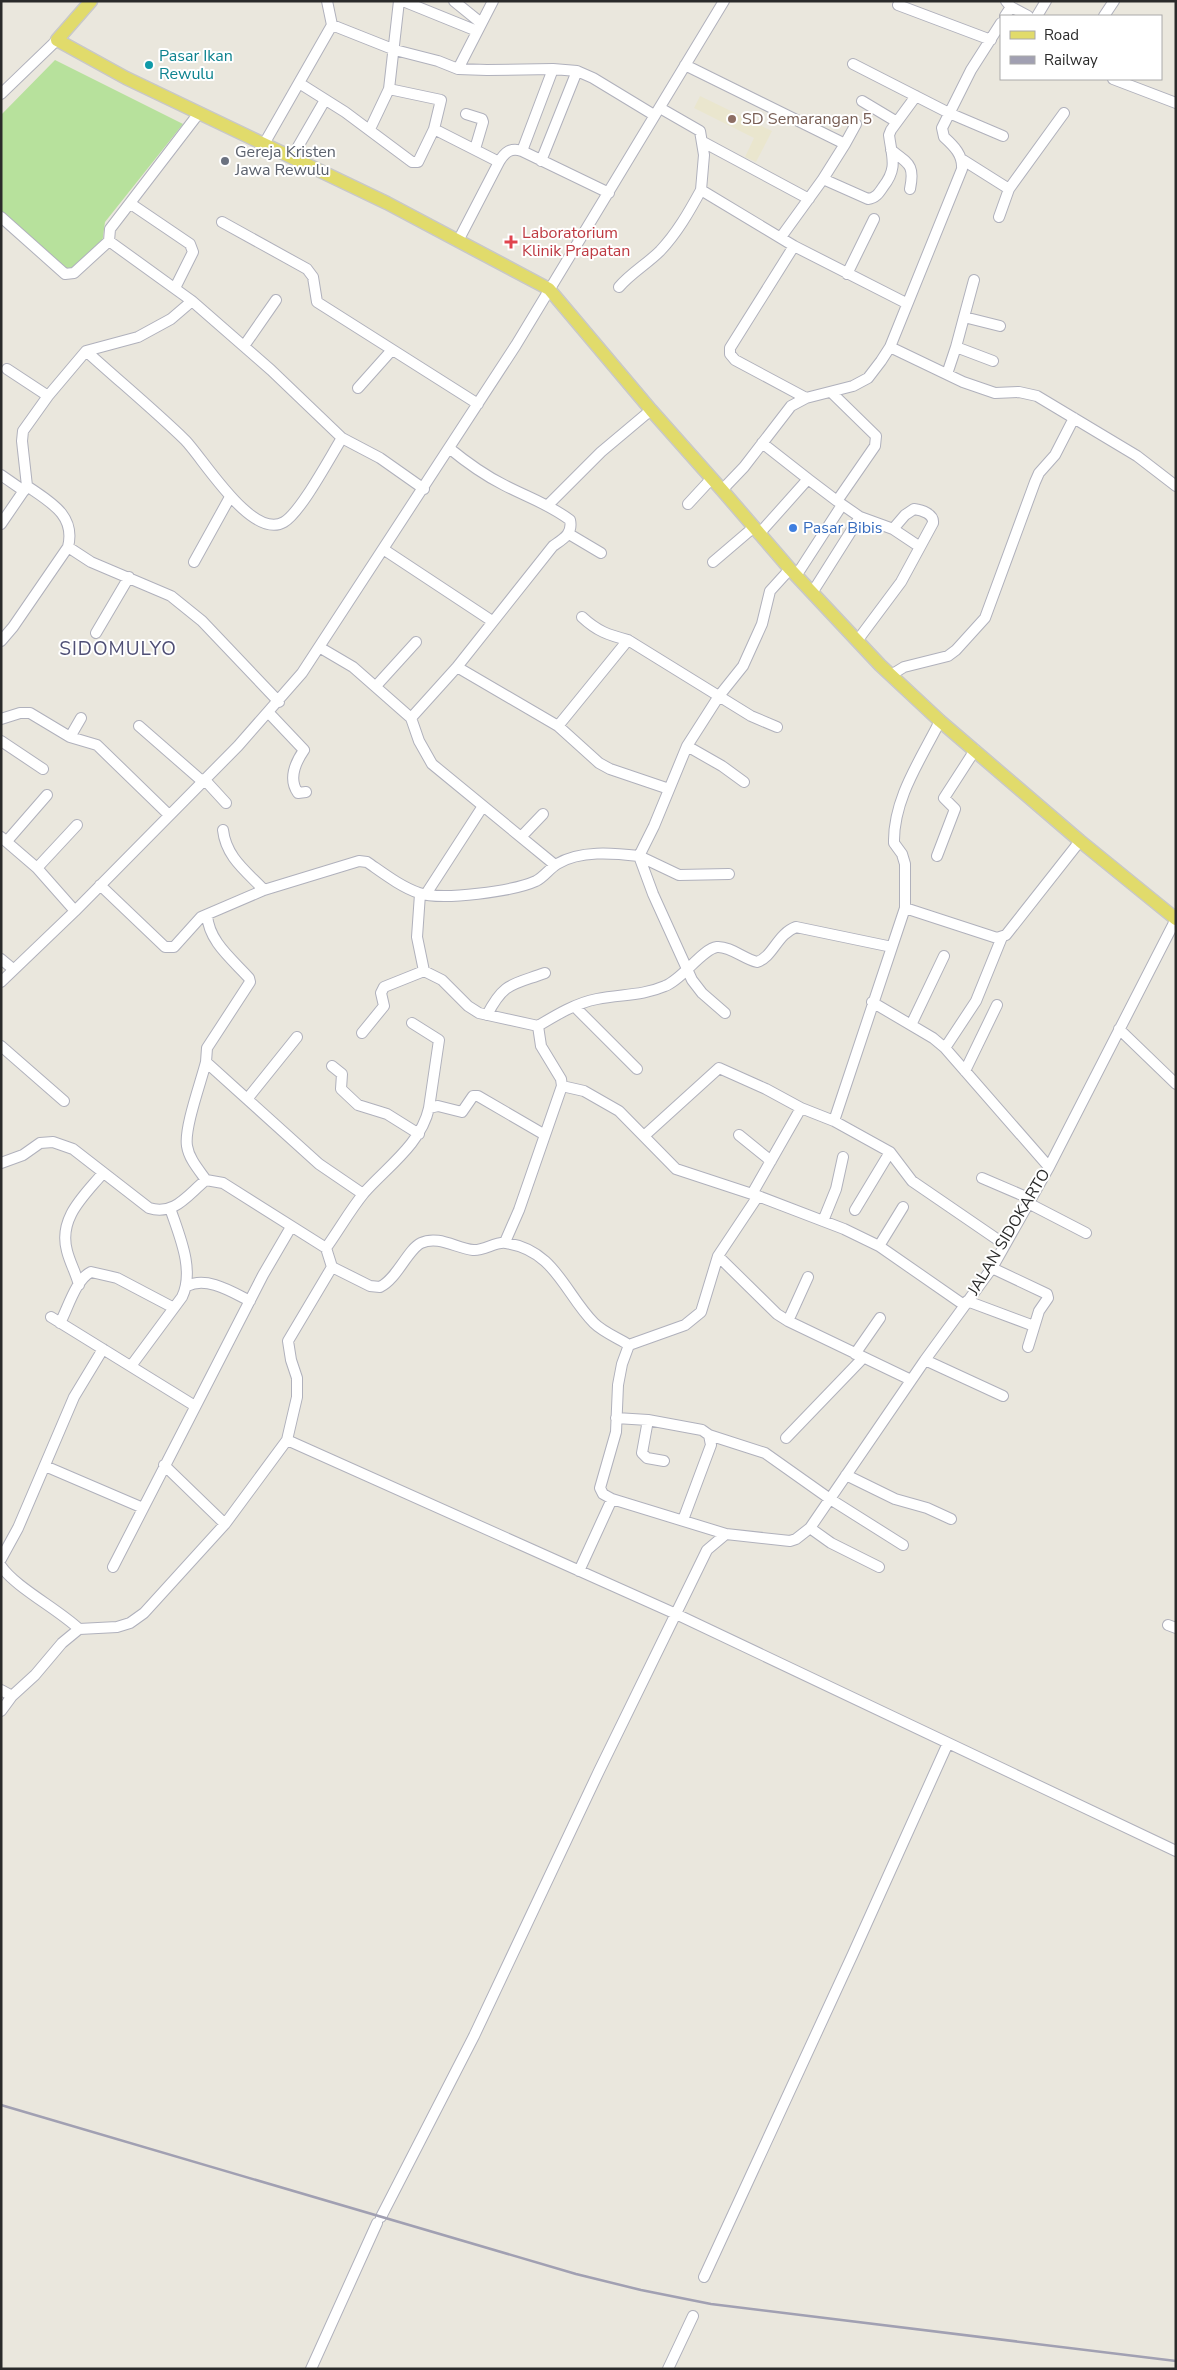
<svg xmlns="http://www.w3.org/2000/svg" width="1177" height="2370" font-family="'Nunito Sans',sans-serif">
	<rect width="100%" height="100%" fill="#eae7dd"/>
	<path fill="#eae6ce" d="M700,96L772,131L756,162L745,157L754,138L694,108Z"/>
	<path fill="#b7e19c" d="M55,60L183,124L105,222L102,244L74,275L1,211V115Z"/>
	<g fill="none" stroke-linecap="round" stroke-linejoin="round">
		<g stroke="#b0b1bc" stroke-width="12">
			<path id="minor" d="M327,1L332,25L395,50L438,61L458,69L487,70L553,69L577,71L593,78L654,115
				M403,1L477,31
				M454,1L481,23
				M898,5L991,40
				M1011,7L1028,16
				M1005,16L1011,7L1006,1
				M1037,16L1046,1
				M1104,16L1114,1
				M853,64L949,113L1003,136
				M685,65L845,144L823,179
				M458,69L493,1
				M1113,79L1176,103
				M299,83L345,112L412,162H418L434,129L441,100L389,89
				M1,94L57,40
				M862,101L897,122
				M660,108L700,131L704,155L701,190L794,246L906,303
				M466,114L482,119L483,122L475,149
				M370,129L389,89L399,1
				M434,129L499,162C505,152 511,147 522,151L609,193
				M703,142L809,199
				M264,144L332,25
				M845,144L856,124
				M891,150C909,164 915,165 910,189
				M522,151L553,69
				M292,157L325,100
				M963,160L1009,189
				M541,161L577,71
				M131,204L190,244L193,252L175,288
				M1,217L65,274L74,273L109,241L110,229L199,113
				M999,217L1009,189L1064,113
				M222,222L307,269L313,277L317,302L478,404
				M781,237L823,179L868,199C876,198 879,193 883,187C898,168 892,158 889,135L891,130L916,96
				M109,241L192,301L271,370L342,438L380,458L424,489
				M458,241L499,162
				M794,246L730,348V354L735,360L806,398
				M847,274L874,219
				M619,287C631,273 647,264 660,251C677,233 689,212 701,190
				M192,301L171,319L138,337L86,351L48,396L23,431L22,441L27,486C50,502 76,515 68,547L91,562L171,596L202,621L279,702
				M964,317L974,280
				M244,346L276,300
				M890,347L963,382L995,393L1019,392L1037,396L1137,456L1176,486
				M956,347L964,317L1000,326
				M86,351C119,381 153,409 185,440C203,458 252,541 284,522C301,512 330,457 342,438
				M7,369L48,396
				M947,374L956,347L993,361
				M358,388L391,351
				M762,443L808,479
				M1,475L24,491
				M722,490L744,467L791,406L806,398L853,386L868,378L881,361L890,347L962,169C963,155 954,146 944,137L942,128L971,70L1001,23
				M837,501L860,517L893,529L920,547
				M688,504L712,478
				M548,505L601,452L651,410
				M1,524L27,486
				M569,534L601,553
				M759,534L808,479L837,501L875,446L876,436L832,393
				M383,549L492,621
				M194,562L230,497
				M713,562L754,527
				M796,576L842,505
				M812,593L860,517
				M582,617C597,631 608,635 628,640L751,716L777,727
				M96,633L129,577
				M1,641L13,627L68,547
				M857,641L901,582L933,523C934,514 922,510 914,509L905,515L893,529
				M319,647L353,667L411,718L419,741L432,764L555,865
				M457,667L558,726L599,763L610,769L669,789
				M891,675L904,667L948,656L956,650L985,618L1035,482L1039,473L1055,455L1074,418
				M376,686L416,642
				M268,712L304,750C295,763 288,779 298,793L306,792
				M411,718L457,667L553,546C563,539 573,534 570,520C547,503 529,498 504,485C484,475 466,462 449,448
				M1,719L20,713H30L70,737L97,745L168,814
				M139,726L202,781
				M558,726L628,640
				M70,737L81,718
				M1,741L43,769
				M687,746L722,766L744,782
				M204,779L226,803
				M223,830C226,857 246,871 264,890
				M1,837L37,868L75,911
				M521,837L543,814
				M7,841L47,795
				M639,856L653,894L692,980L702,993L725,1013
				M639,856L679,875L729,874
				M937,856L955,809L944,798L975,750
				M37,868L77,825
				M100,885L165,947H174L201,917L264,890L359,861L367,862C383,873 401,887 419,893C442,901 514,891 536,881C544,877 549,869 557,864C580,850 613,853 639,856L654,826L687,746L719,696L743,666L762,624L770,591L790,569
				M420,894L417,937L424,971L442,980L468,1006L479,1013L538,1026
				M426,894L483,806
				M905,908L997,938L1006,935L1080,841
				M207,915C209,942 232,959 249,978L250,982L207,1048L206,1062L319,1164L363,1194
				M892,947L796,927C777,934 773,957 757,962C744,959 730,946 717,947C702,949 683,979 665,986C642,996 621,994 597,999C576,1003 556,1015 538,1026L541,1046L561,1079L562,1086L584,1091L619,1111L676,1169L758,1196L844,1229L879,1246L964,1305
				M1,959L13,969
				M1,982L75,911L238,746L302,673L516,345L724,1
				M872,1002L933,1038L945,1048L1049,1167
				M575,1007L637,1069
				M487,1015C504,982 512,985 545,973
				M412,1023L439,1040L429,1108
				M911,1025L944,956
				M1119,1029L1176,1084
				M362,1033L384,1006L381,993L384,987L424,971
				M1,1046L64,1101
				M945,1048L976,1001L1002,937
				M332,1066L342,1074L341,1089L358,1105L387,1114L419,1134
				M965,1071L997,1005
				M248,1098L297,1037
				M834,1121L905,908V864L902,854L894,843C893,799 921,759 940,721
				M545,1135L562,1086
				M739,1135L771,1161
				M644,1136L719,1068L766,1089L801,1108L834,1121L890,1152L912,1181L1004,1244
				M1,1163L23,1155L40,1143L53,1142L73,1149L149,1208C175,1216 188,1194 206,1180L223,1183L326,1248L332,1267L288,1341L291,1360L297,1378V1397L287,1440L225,1524L144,1613L130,1623L117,1627L79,1629L62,1643L35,1675L12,1696L1,1711
				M982,1178L1031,1199
				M206,1180C199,1170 189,1159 187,1146C184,1128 201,1082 206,1062
				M752,1194L801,1108
				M758,1196L718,1256L701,1312L685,1325L629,1345L622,1364L618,1385L616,1432L600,1488L603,1494L612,1499L726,1534L790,1541L796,1539L810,1528L925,1360L992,1268L1049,1167L1176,919
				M1028,1203L1086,1233
				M855,1210L890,1152
				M823,1221L836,1189L843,1157
				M879,1246L903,1207
				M326,1248C339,1230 350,1210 364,1193C387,1167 421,1144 429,1108L438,1106L462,1112L473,1096H478L545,1135L519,1210L505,1242
				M718,1256L777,1314L788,1321L911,1380
				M332,1267L370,1286L380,1287C397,1279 408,1249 421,1243C438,1235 456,1248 473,1250C484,1251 496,1241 506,1243C555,1250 565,1294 594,1323C603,1332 618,1338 629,1345
				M992,1268L1047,1294L1048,1298L1039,1311L1028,1347
				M79,1285C76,1273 70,1263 67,1251C58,1218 84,1196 103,1173
				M187,1286C207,1276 232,1292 250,1301
				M967,1301L1034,1326
				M51,1317L195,1406
				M788,1321L808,1277
				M60,1323C68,1308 76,1279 91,1272L117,1278L174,1308
				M855,1354L880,1318
				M925,1360L1003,1396
				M131,1366L182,1297C195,1270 179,1235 170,1208
				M616,1418L648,1420L702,1430L709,1435L711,1445L683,1520
				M648,1420L642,1453L647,1458L664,1461
				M709,1435L765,1453L830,1499L903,1545
				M786,1438L863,1358
				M287,1440L676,1614L1176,1851
				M164,1465L225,1524
				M45,1466L143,1508
				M846,1475L895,1499L927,1508L951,1519
				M810,1528L831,1543L879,1567
				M1,1559L18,1528L74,1397L103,1349
				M1,1566C15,1587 58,1609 79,1629
				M113,1567L263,1275L291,1227
				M579,1571L612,1499
				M1168,1625L1176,1628
				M1,1690L12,1696
				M381,2217L474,2036L599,1771L707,1550L726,1534
				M704,2277L852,1956L948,1743
				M311,2369L377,2223
				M668,2369L693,2316"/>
		</g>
		<g stroke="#c8c8c8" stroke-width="15">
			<path id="major" d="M91,1L57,40L126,78L387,203L549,289L651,410L722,490L790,569L880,665L940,721L1080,841L1176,919"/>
		</g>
		<use href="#minor" stroke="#fff" stroke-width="10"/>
		<use href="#major" stroke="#e1db6b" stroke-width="12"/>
		<path stroke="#a1a0b2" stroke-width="2.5" d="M1,2105L576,2274L641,2290L711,2304L1176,2361"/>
	</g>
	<circle fill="#0f9aa8" stroke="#fff" stroke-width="2" cx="149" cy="65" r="5"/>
	<circle fill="#8d6e63" stroke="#fff" stroke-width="2" cx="732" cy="119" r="5"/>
	<circle fill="#6b7280" stroke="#fff" stroke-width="2" cx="225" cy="161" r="5"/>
	<path fill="#e0444e" stroke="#fff" stroke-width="2" d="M508.5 234.5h5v5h5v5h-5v5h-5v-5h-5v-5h5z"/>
	<circle fill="#3f7fe0" stroke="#fff" stroke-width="2" cx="793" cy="528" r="5"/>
	<g text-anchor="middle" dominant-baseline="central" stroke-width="4" stroke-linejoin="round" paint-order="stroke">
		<g font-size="16" fill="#0d838f" stroke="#fff" text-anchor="start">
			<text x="159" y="56">Pasar Ikan<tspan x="159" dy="18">Rewulu</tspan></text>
		</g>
		<g font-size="16" fill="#785e54" stroke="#fff" text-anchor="start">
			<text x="742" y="119">SD Semarangan 5</text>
		</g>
		<g font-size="16" fill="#5b616d" stroke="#fff" text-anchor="start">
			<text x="235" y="152">Gereja Kristen<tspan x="235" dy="18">Jawa Rewulu</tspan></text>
		</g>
		<g font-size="16" fill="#be3a42" stroke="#fff" text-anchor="start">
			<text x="522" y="233">Laboratorium<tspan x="522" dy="18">Klinik Prapatan</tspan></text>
		</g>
		<g font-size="16" fill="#366cbe" stroke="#fff" text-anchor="start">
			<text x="803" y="528">Pasar Bibis</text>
		</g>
		<g font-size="16" fill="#2a2a2a" stroke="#fff">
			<text transform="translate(1009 1232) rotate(-59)">JALAN SIDOKARTO</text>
		</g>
		<g font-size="19" letter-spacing="1" fill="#4f4f75" stroke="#fff">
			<text x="118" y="649">SIDOMULYO</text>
		</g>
	</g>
	<rect width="1177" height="2370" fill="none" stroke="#2a2a2a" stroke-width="5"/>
	<rect x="1000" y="15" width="162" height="65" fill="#ffffff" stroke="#aaaaaa"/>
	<rect x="1010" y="31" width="25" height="8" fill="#e1db6b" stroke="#aaaaaa"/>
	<text x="1044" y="40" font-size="15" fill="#2a2a2a">Road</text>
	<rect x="1010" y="56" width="25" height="8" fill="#a1a0b2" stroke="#aaaaaa"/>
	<text x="1044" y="65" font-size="15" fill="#2a2a2a">Railway</text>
</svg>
